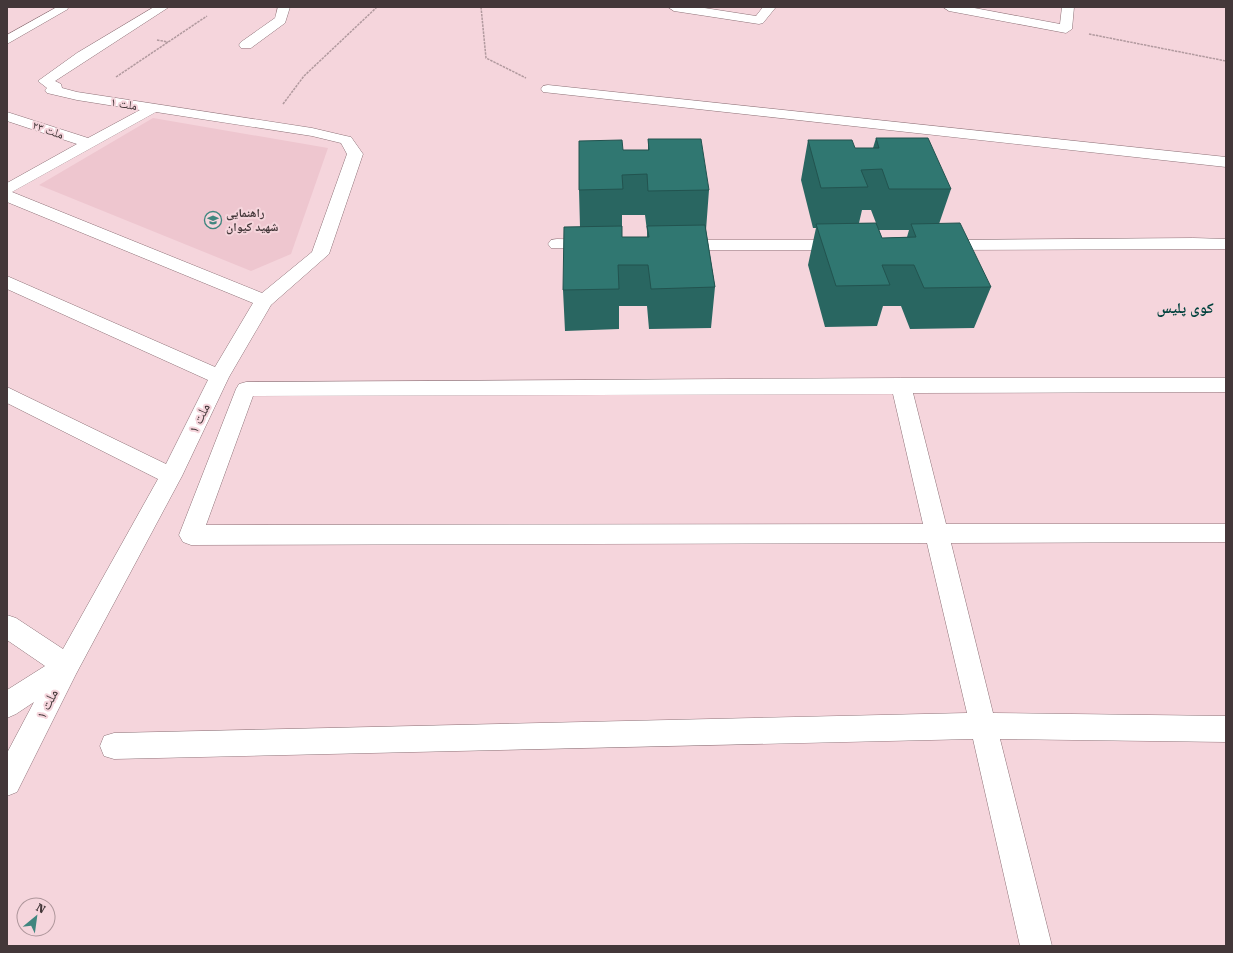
<svg xmlns="http://www.w3.org/2000/svg" width="1233" height="953" font-family="'Roboto Serif','Noto Naskh Arabic',serif">
	<rect width="100%" height="100%" fill="#f5d5dc"/>
	<path fill="#eec6cf" d="M153,118L328,148L291,254L251,271L39,185Z"/>
	<g fill="none" stroke-linecap="round" stroke-linejoin="round">
		<g stroke="#8e7278" stroke-width="1">
			<path id="minor" d="M57,7H67L68,9L7,44V35Z
				M154,7H169L55,81L61,84L62,88L77,92L312,128L346,136L351,137L363,154L329,254L271,305L229,377L182,476L76,674L17,792L7,796V753L34,702L16,714L7,718V690L45,666L7,640V615L16,618L63,649L158,479L7,403V387L166,464L208,380L7,289V276L215,367L253,303L7,202V183L77,144L7,121V112L88,138L140,110L77,100L47,93L45,90L47,88L38,81L77,53ZM156,112L312,136L341,143L347,154L312,252L262,293L12,192Z
				M278,7H290L285,23L251,48H241L239,45L241,42L275,18Z
				M668,7H698L756,16L763,7H776L763,23L759,24L674,11Z
				M943,7H969L1060,24L1062,7H1074L1072,29L1066,33L949,11Z
				M548,85L1226,157V167L543,92L541,89L543,86Z
				M1193,238L1226,239V249L941,250L935,249L932,245L935,241L941,240Z
				M557,239L599,240L602,244L599,248L593,249L551,248L548,244L551,240Z
				M677,240H841L847,241L850,245L847,249L841,250H677L671,249L668,245L671,241Z
				M901,378H1226V392L913,393L946,524H1226V542L951,543L993,713L1226,716V742L1000,739L1052,946H1020L973,739L114,759L104,756L100,746L104,736L114,733L967,713L927,543L191,545L183,542L179,535L236,389L239,384L246,382ZM893,394L923,524L206,525L253,396Z"/>
		</g>
		<path stroke="#b1999e" stroke-width="1.5" stroke-dasharray="2.5 1" stroke-linecap="butt" d="M481,7L486,58L526,78
			M1089,34L1226,61
			M157,40L168,42
			M116,77L207,16
			M283,104L304,76L377,7"/>
		<use href="#minor" fill="#fff" fill-rule="evenodd"/>
	</g>
	<path fill="#296661" fill-rule="evenodd" d="M876,138L951,189L939,224L991,287L974,328L910,329L901,306H883L877,326L825,327L808,265L816,228H813L801,180L808,140L855,148H873ZM862,210H871L876,223H859ZM879,230H909L907,237L882,238Z
		M648,139L709,190L706,230L715,287L711,328L649,329L647,306H619V329L565,331L563,290L580,227L579,190L623,150H648ZM622,215H645L647,231V237H622Z"/>
	<path fill="#307771" stroke="#22534f" d="M876,138H928L951,189H889L882,169L861,170L868,187L821,188L808,140H852L855,148H879Z
		M648,139H701L709,190L648,191L647,174L622,175L623,189L579,190V141L622,140L623,150H649Z
		M876,223L882,238L916,237L911,224L960,223L991,287L924,288L914,265H882L890,285L836,286L816,224Z
		M705,225L715,287L651,289L648,265H618L619,289L563,290L564,227L622,226V237H649L647,226Z"/>
	<defs>
		<g id="school-ring" transform="scale(0.9)"><circle r="9.5" fill="#f5d5dc" stroke="#40867f" stroke-width="1.5"/><path d="M0-5L7-2L0 1L-7-2ZM-4 1L0 2.5L4 1V4Q0 6-4 4Z" fill="#40867f"/></g>
	</defs>
	<g fill-rule="evenodd">
		<use href="#school-ring" x="213" y="220"/>
	</g>
	<g text-anchor="middle" dominant-baseline="central" stroke-width="4" stroke-linejoin="round" paint-order="stroke">
		<g font-size="12" fill="#433739" stroke="#f5d5dc">
			<text transform="translate(124 104) rotate(9)">ملت ۱</text>
			<text transform="translate(48 130) rotate(19)">ملت ۲۳</text>
		</g>
		<g font-size="12" font-weight="bold" fill="#433739" stroke="#f5d5dc" text-anchor="start">
			<text x="226" y="213">راهنمایی<tspan x="226" dy="14">شهید کیوان</tspan></text>
		</g>
		<g font-size="14" fill="#433739" stroke="#f5d5dc">
			<text transform="translate(199 418) rotate(-64)">ملت ۱</text>
			<text transform="translate(47 704) rotate(-63)">ملت ۱</text>
		</g>
		<g font-size="15" font-weight="bold" fill="#00423d" stroke="#f5d5dc">
			<text x="1185" y="308">کوی پلیس</text>
		</g>
	</g>
	<rect width="1233" height="953" fill="none" stroke="#433739" stroke-width="16"/>
	<g transform="translate(36 917) rotate(29)"><circle r="19" fill="#f5d5dc" stroke="#ae969b"/>
	<path d="M0-3L7 15L0 10L-7 15Z" fill="#40867f"/>
	<text y="-6" font-size="11" font-weight="bold" text-anchor="middle" fill="#433739">N</text>
	</g>
</svg>
